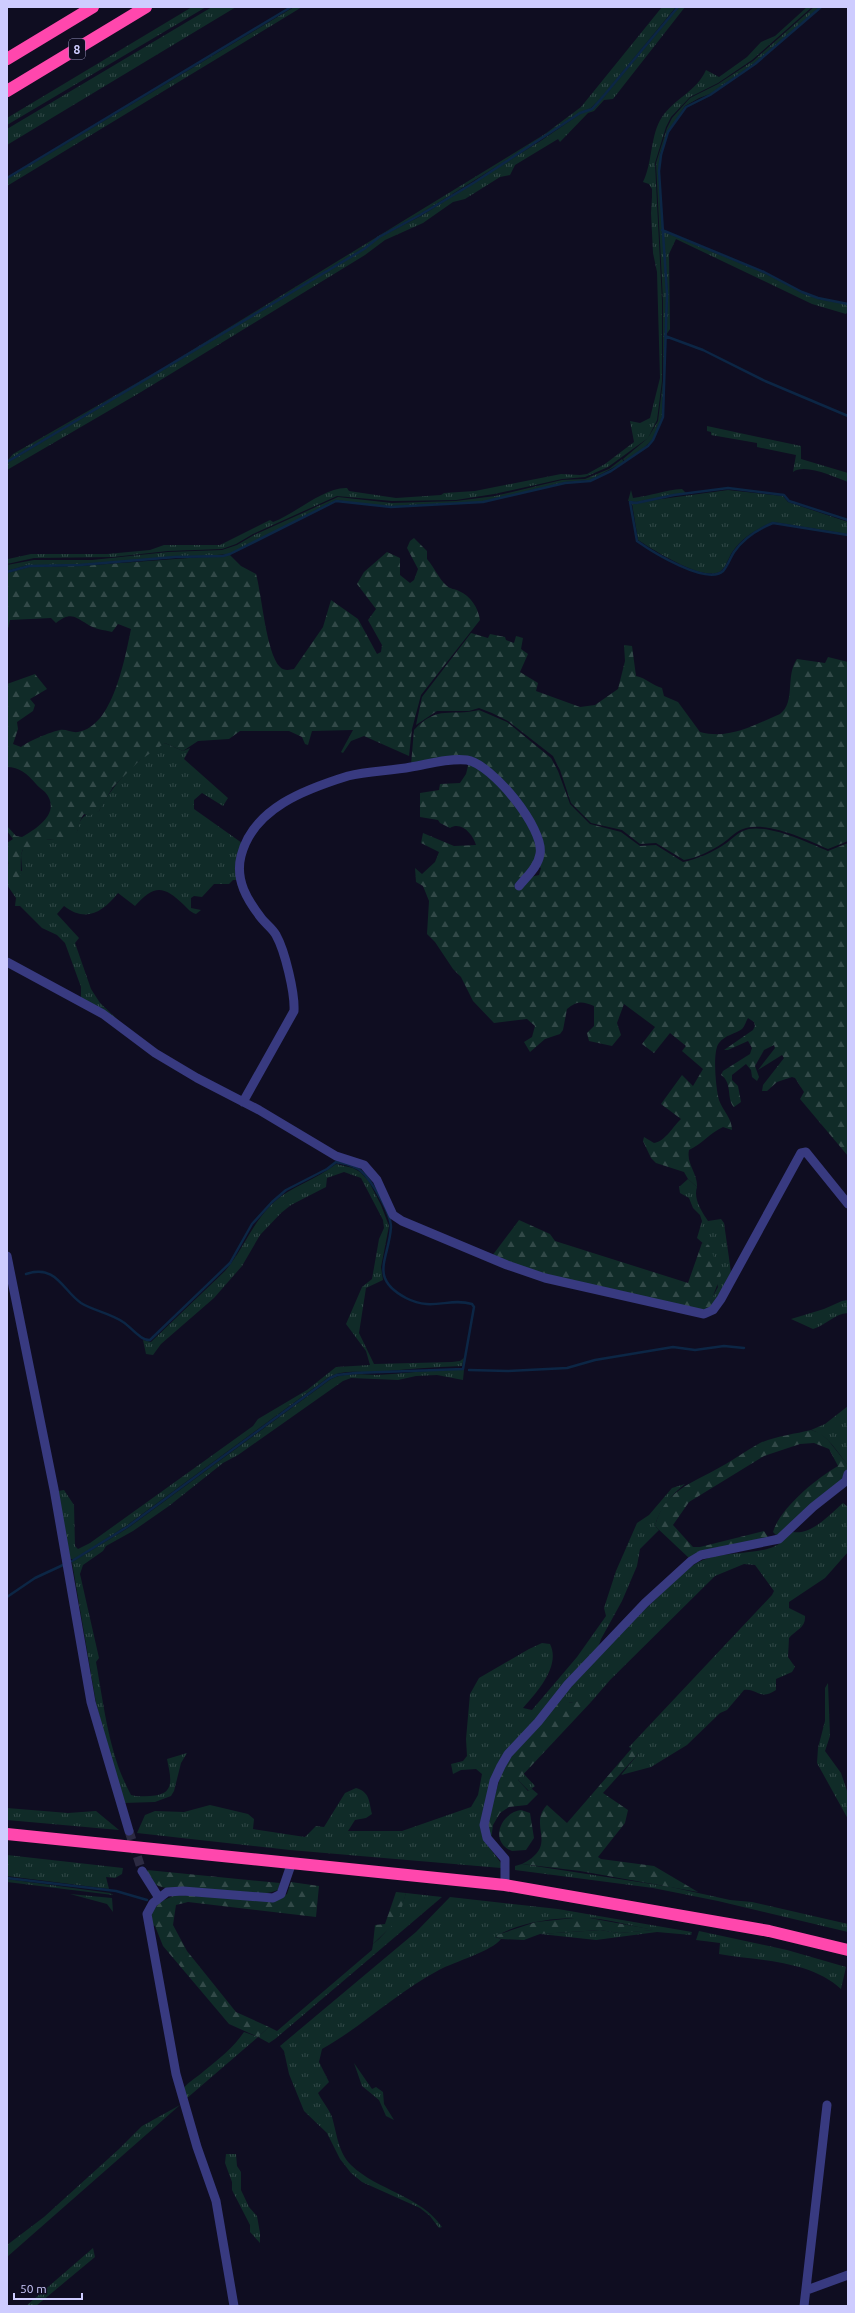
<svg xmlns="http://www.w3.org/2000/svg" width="855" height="2313" font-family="Ubuntu,sans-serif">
	<defs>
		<pattern id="grass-tufts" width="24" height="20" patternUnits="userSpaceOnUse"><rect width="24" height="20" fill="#102b28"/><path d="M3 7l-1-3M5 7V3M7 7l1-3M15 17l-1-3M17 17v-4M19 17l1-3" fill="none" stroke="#324948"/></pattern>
		<pattern id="forest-firs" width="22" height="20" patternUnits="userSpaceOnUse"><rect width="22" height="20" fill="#102b28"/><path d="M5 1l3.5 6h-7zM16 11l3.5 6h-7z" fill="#324948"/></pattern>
	</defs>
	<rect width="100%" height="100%" fill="#0f0d21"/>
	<path fill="url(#grass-tufts)" d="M192,7H206L7,125V118Z
		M212,7H236L7,145V129Z
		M294,7H302L7,186V179Z
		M662,7H676L601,98L591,108L579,113L541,139L420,214L379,236L364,248L7,461L13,454L163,368L545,134L581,107Z
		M679,7H685L613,99L604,100L594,111L588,113L560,142L558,139L515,165L510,175L500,177L465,199L453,202L423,223L385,240L365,255L141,392L7,470V463L365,249L380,237L421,216L542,140L580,114L592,109L602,99Z
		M807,7H812L752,60L718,83L690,97L671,117L666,127L655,163L662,301V381L657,420L648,438L608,467L585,477L562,479L494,494L456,500L392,501L337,496L253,534L236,544L222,549L168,551L113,557L34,558L7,564L8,559L31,554H107L150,550L164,545H220L270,520L273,522C295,514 324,487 347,488L349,491L396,498L441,495L444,493L475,491L561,474L580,475L587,474L605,464L634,442L630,421L640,423L650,418L660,378L657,272L653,253L651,213L652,197V189L649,184L643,182C653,162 650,135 662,117C675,98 696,92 706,70L719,77L747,57L761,42L775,36Z
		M814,7H820L755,63L710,94L699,98L685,106L668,132L660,154L659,171L667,294L662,417L653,439L641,451L625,462L623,459L648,438L658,421L663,381V301L656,163L667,128L672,118L690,98L718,84L753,61Z
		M663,231L764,273L802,292L818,299L848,304V311L846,314L812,304L676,239L669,254L670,329L666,335L668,294Z
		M707,426L801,446V459L848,473V482C834,477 805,463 793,472L796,455L757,447V443L711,435V432L707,431Z
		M622,459L624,462L590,480L565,482L483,502L391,507L336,500L230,554L80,565H28L7,571V565L34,560H92L168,552L222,550L237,545L254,535L338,497L392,503L456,501L495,496L562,480L585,479L609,469Z
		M682,489L686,493L636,502L628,501L631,490L633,498C650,496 665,490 682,489Z
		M728,490L783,496L788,502L848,522V534L773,522C758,528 742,538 733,551C729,556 727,565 722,570C707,585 652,549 638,540L632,503Z
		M165,743L183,751L190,748L184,759L228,798L223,806L202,793L194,800V809L242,843L237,880H233L229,884H214L202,897L194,896L191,898V908L201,910L196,914C190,912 188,909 184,905C163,885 154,885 135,906L118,893C103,912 86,923 64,906L57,914L79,938L75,943L91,989L100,1003L118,1020L81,1000V987L65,943L57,935L42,928L20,906H15L16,898L7,885V860L10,869L22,871L21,855L23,849L43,840H53L77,832C80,817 84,814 99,811C111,786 139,756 165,743Z
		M336,1164L353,1168L360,1172L368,1180L381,1205L389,1226L381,1267L383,1280L366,1288L359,1333L374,1364L452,1362L460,1361L464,1358L462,1366C434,1367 406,1369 378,1372C362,1373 345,1369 329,1377L126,1526L75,1559H70L58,1491L64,1490L74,1505L75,1546L78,1549L90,1543L253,1426L258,1419L307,1390L336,1367L370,1365L366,1351L346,1324L362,1287L372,1279L379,1239L384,1228L383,1220L361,1178L344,1172L327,1178L326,1187L291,1205L281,1213L260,1235L242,1266L214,1298L161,1344L153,1355L146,1354L143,1340L151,1342L225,1271C243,1250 252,1223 273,1203C291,1186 316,1180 336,1164Z
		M688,1179L697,1187C693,1199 702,1212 708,1221L721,1219L724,1223L731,1272L713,1305V1296L718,1287L706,1246L697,1238L702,1221L700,1215L693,1208L689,1198L680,1193L679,1187Z
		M848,1300V1313C834,1314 826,1325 813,1329L791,1319L824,1309L842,1301Z
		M454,1369L464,1370L463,1380L437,1375L416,1376L398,1380L351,1378L343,1381L238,1455L223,1463L169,1506L133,1531L106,1546L103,1551L83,1565L80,1574L99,1658L96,1662C104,1706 109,1755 131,1795C137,1797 143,1796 150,1796C176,1795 171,1779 167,1759L187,1753L181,1763L174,1791L171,1796L155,1802L123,1803L96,1703L72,1562L128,1528L331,1379C346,1372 361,1375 377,1375C402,1374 428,1370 454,1369Z
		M848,1406L847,1464C836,1450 828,1435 811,1430L825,1424Z
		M685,1484C672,1494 659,1509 655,1526L659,1530L640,1549L637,1566L622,1601L601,1639L598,1648L491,1781L480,1827L483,1839L501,1863V1868L290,1850L137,1833L145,1815L155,1811L184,1812L210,1805L248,1814L254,1819L253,1829L305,1837L316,1826L324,1827L345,1793L356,1788C370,1792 369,1802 372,1814L366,1818L355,1820L348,1831H402L471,1807L478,1795L482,1774L476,1769L461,1770L453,1774L451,1764L463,1761L467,1756L466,1739L470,1694L479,1678L529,1649L542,1643L550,1644C561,1666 537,1692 523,1708L532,1710L577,1657L606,1616L604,1608L616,1571L637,1523L649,1515L672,1488Z
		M843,1503L848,1507V1552L825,1578L789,1602V1608L805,1616C806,1628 796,1630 789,1638L788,1657L795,1667L792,1672L776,1679V1690C760,1701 757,1688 744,1690L727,1710L720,1713L687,1745L651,1767L621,1775L638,1754L629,1747L772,1595L774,1591L755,1565L744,1564L715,1576L610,1680L591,1702L588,1700L568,1703L563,1695C594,1662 625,1628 658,1597C671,1584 686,1567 703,1560C724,1551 761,1555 777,1545C783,1542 788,1536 793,1532C812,1535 829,1515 843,1503Z
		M828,1683L830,1736L825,1751L841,1773L848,1794V1819L817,1763L818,1748L825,1721V1688Z
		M523,1773L535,1786L529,1791L518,1780Z
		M7,1808L68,1813L96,1811L119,1830L7,1820Z
		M7,1855L123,1868L122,1874L115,1878L106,1877L109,1889L7,1876Z
		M522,1864L671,1887L730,1900L752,1902L848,1924V1932L718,1901L653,1888L515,1870V1866Z
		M7,1879L110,1893L113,1895L7,1882Z
		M406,1893L442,1897L275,2039L269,2043L258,2037L186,2099L183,2089C189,2081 196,2078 204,2071C219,2059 233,2048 244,2032L258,2037L269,2027L277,2031L372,1950L373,1944C390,1931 400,1913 406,1893Z
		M70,1894L112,1898L113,1912L107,1904Z
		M450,1897L558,1909L692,1932L691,1935L657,1932L596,1940L540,1934L600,1930L619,1933L653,1930C631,1926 606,1918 584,1918C555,1917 519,1922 495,1937L501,1939C492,1951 454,1962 439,1970C397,1992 363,2026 322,2049L319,2062L329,2082L318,2093C322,2101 329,2109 332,2117C337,2134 338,2152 351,2165C378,2191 420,2195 442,2227L439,2228L430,2216L420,2208L362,2182L351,2173L340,2159L327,2133L304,2111L289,2074L284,2051L280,2046L416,1932Z
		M699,1931L787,1950L846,1967L841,1989C809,1960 759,1961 719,1954L720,1943L696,1940Z
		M354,2063L372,2089L376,2087L383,2092L384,2104L394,2120L386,2116L379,2100L362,2086Z
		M180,2105L7,2257V2245L44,2217L119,2149L142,2126Z
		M226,2154H236L237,2166L241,2172V2190L249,2207L257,2216L260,2233V2243L250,2232V2225L232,2190V2182L225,2163Z
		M93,2248L95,2257L36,2306H26Z"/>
	<path fill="url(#forest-firs)" d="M414,538L427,551V559C435,568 438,578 447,586C450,589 455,589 459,591C471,596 478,608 480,620L421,695L412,729L409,756L364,736L351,741L343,753L341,752L353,730L312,731L308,745L305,744L302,737L289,731H240L229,739L198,741L183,751L165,743L139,761L113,787L99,811L89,816L84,814C78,821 80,832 73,837C61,846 44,832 35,848L23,849C18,861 24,872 18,884C8,874 7,858 7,843L13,839L7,831V826L16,836L22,837C38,828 62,812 45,792C42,789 38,787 36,784C28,774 19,767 7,767V684L35,674L47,689L30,699L35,705L33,711L17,722L18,729L13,744L21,747C29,741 50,732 60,730C66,729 72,733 78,732C113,727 125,658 131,629L118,624L112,632C104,630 94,629 87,624C74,616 70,612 56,623L51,618L10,620L7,633V573L29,567L80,566L230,555L241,566L256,574C262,595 266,653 280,667C284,671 289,670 294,669L323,627L331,600L358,619L377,654L381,652L382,645L368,620L376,609L357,584L364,572L387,552L400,558V575L410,583L414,580L418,569L407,548L410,541Z
		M471,633L488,638L490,634L505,637L506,640L514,643L516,636L523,638L521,649L528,654L520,672L538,683L536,691L580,707L595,705L618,689L625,661L624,645L632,646L636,676C646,678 652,685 662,688L664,696L678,702L700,732C729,740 754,725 780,714C796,702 785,676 797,659L825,663L828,657L848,662V841L828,849C808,840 765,820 743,829C736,831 729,839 723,843C711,851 697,858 684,860L656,843L640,844L622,830L591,823L571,803L560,770L553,756L508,721L492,713L479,708L469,711H437L416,725L422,697Z
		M479,710L507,722L551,758L558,771L570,804L590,824L621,832L640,846L656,845L683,862C698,859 713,852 725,844C731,840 736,834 743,831C763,821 809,843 828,851L848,843V1156L800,1099L804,1092L795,1078L792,1077L777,1082L767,1091H762L763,1085L784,1058L782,1055L758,1070L775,1048L774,1045L764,1050L755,1066L759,1077L757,1081L752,1077L751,1070L746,1064L732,1075V1080L738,1086L741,1102L734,1107C726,1099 733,1083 721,1075L723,1071L750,1054L752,1048L748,1041L728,1050H724L753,1030L755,1026L754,1022L748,1018C746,1021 745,1026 742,1029C735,1034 725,1035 719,1043C712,1051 716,1090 719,1100C723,1111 732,1118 732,1130L723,1127C710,1133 702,1144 689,1150C686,1164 698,1174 697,1187L688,1179L684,1172L656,1163L651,1158L643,1141L644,1137L654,1143C666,1141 673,1126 681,1119L661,1104L682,1075L693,1086L703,1069L682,1051L686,1046L670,1033L654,1053L642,1044L655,1027L624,1004L617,1023L621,1035L612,1046L589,1041L587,1033L594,1026V1006C582,1001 577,1001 567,1009L563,1030L560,1034L545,1039L530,1052L524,1042L532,1037L535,1026L527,1019L494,1023L473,1001L461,977L453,969L435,942L427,934L429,901L423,886L416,882L415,868L422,874L435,862L439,852L421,843L423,833L454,846L476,845C473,835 462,821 450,828L440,823L438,820L420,817V793L439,790L440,784L460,783L466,774L469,762C474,764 480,767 485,770C503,784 539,829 539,851C538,865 525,875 518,885L521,887L530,877L539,875L541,868L538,866C541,860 544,852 542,845C540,839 535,832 532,826C518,800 500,766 469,758C450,754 429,761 411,765L414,730C438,704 451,717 479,710Z
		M519,1220L550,1234L555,1241L688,1283L702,1243L709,1245L721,1275L713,1296V1305L710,1308L700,1311L546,1275L492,1256Z
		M811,1430L820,1433L828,1440L847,1464V1470L841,1480L778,1537L773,1532C780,1508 817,1478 838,1466L829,1449L814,1443L800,1444L764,1456L689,1502L673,1525L693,1547H700L764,1531L770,1540L690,1559L655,1526C664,1492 688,1485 715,1470C731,1462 745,1451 760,1443C776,1436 795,1434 811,1430Z
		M563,1695L569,1703L588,1699L591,1702L518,1780L528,1791L532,1789L538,1794L527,1805L509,1807L500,1813L493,1825L491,1840L488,1835V1818L504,1765Z
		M632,1748L638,1754L603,1793L628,1810L625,1823L598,1857L601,1859L654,1866L698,1892L580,1871L522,1864C560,1845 527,1826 547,1805L567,1823Z
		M521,1810L530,1813L534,1838L526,1850L512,1851C489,1842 500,1813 521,1810Z
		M147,1870L280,1883L278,1890C251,1901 196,1890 166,1888C155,1886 149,1881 147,1870Z
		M291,1882L319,1886L316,1917L188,1902L176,1905L173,1925L187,1951L236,2012L269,2027L258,2037L229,2024L163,1946L155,1926L151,1925L150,1915L160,1902L175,1895L280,1898L287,1894Z
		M396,1892L406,1893L398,1920L373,1944L375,1925L385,1924Z
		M584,1917L655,1930L619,1933L600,1930L540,1934L524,1940L501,1939L494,1936L536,1922Z"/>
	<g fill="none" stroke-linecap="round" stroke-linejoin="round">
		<path stroke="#0c2645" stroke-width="2.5" d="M7,178L291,7
			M662,230L764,272L802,292L818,298L848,304
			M665,336L703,350L765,381L848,416
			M7,462L364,249L379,237L420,215L475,182L580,113L592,109L601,99L678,7
			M848,520L789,501L784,495L728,488L674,495L636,503L630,502L637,541C651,551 707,586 723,571C728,566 730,558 734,552C743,539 758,529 773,523L848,535
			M7,572L29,566L80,565L175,557L223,556L230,554L336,501L391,507L483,502L565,483L590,481L611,471L648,446L653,440L663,417L667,294L659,171L661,155L668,132L686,107L710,95L755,64L821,7
			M26,1274C57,1264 62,1290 81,1303C94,1311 110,1313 123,1322C131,1327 141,1341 150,1340L230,1263L252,1224L272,1202L286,1190L327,1169L336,1162C345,1164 354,1165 361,1171C371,1179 391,1214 391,1227C389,1259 368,1278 406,1298C433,1312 448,1297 472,1304L474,1307L463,1369L355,1373L337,1375L330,1378L127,1527L72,1561
			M469,1370L508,1371L567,1368L595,1360L673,1347L695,1350L724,1346L744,1348
			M7,1597L35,1578L63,1565
			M7,1878L116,1891L147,1900"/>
		<path stroke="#2c2a42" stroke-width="9" stroke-dasharray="9 4.5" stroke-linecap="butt" d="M129,1831L142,1871"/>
		<path stroke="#383a80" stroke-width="9" d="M7,962L103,1014L155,1053L197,1078L259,1110L336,1156L364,1165L377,1180L393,1215L402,1221L507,1265L545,1278L704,1314L713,1310L721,1299L801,1153L806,1152L848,1204
			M243,1102L294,1011C295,993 285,951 276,935C273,929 266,924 262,919C247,900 235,880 241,856C253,808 306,789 348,776C368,771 390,771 411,767C429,764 448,758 467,760C492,764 545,829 540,854C538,867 527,876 519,886
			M7,1256L54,1489L91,1702L129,1831
			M142,1871L159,1898
			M505,1885V1859L487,1838L484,1825L494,1781L501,1766L508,1754L538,1722L568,1684L645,1603L691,1561L701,1555L779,1539L813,1507L846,1481L848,1474
			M807,2290L848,2275
			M234,2306L216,2201L197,2147L176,2074L147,1914L153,1903L167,1892L183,1891L273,1898L281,1894L292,1862
			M804,2306L827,2105"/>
		<path stroke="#ff47ad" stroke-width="12" d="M7,59L93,7
			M7,91L146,7
			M7,1834L505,1885L769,1931L848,1950"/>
	</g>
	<g text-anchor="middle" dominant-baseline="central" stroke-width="3" stroke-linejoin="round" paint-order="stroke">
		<rect fill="#0f0d21" stroke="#9593bc" stroke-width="1" x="69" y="39" width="16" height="20" rx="3"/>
		<g font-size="12" font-weight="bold" fill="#ceccff">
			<text x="77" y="49">8</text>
		</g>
	</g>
	<rect width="855" height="2313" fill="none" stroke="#ceccff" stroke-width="16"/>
	<path d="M14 2293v6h68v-6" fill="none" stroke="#ceccff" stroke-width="2"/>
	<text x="20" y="2293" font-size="12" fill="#ceccff" stroke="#0f0d21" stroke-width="3" paint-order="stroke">50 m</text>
</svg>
